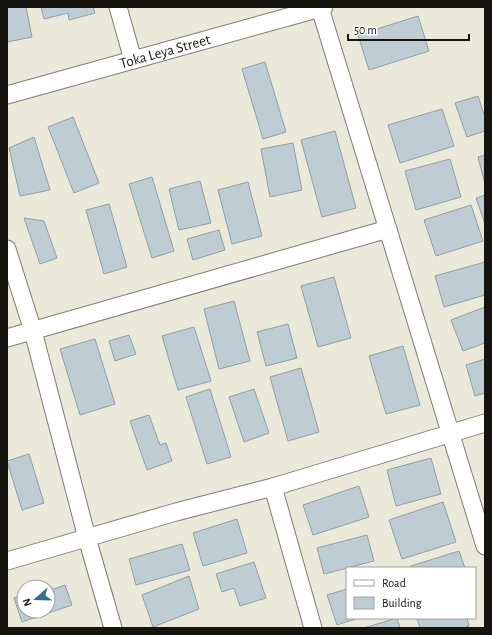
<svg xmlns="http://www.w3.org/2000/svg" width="492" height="635" font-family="'Alegreya Sans',sans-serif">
	<rect width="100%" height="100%" fill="#ebe9da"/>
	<path fill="#bdcdd3" stroke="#8f9ea5" d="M7,7H26L32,37L7,42Z
		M41,7H93L95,13L69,20L68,13L44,19Z
		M418,16L429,51L369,70L358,35Z
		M265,62L286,132L263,139L242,69Z
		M478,96L485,117V131L467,137L455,103Z
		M442,109L454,146L400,163L388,125Z
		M73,117L99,183L74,193L48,127Z
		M335,131L356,208L322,217L301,140Z
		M34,137L50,190L20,196L9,148Z
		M293,143L302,190L270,197L261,149Z
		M485,155V184L478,157Z
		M450,159L461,197L416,210L405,171Z
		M152,177L174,251L152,258L129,184Z
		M200,181L211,223L179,230L169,189Z
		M248,182L262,236L232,244L218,190Z
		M485,195V224L476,198Z
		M109,204L127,267L104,274L86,210Z
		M471,205L483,241L436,256L424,220Z
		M24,218L44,221L57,258L40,264Z
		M219,230L225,250L193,260L187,239Z
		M485,262V295L444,307L435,276Z
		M334,277L351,338L318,347L301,286Z
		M234,301L250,361L219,369L204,309Z
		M485,307V343L463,351L451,320Z
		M288,324L297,358L266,366L257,332Z
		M194,327L211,381L178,390L162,336Z
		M129,335L136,354L115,361L109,341Z
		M95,339L115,404L80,415L60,349Z
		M403,346L420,405L386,414L369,356Z
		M485,359V393L475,396L466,365Z
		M301,368L319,432L288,441L270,377Z
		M210,389L231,457L207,464L186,397Z
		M254,389L269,433L244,442L229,397Z
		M149,415L160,445L166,443L172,461L147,470L130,421Z
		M29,454L44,503L22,510L7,461Z
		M431,458L441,494L396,506L387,470Z
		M359,486L369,517L313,535L303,505Z
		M443,502L456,542L402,559L389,520Z
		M237,519L247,553L203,566L193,533Z
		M367,535L374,561L324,574L317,548Z
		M182,544L190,570L136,585L129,559Z
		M459,551L465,568H411V566Z
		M254,562L266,598L240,606L234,588L222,592L216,574Z
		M189,576L199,609L153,627L142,595Z
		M65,585L72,605L22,622L14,598L24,594V611H48V591Z
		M347,589V618H358L337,625L327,595Z
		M397,618L400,628H364Z
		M417,618H467L469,626L466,627V628H420Z"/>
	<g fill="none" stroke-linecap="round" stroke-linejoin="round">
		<g stroke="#7f7d70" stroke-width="19">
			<g id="minor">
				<path d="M118,7L133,60"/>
				<path d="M320,8L485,546"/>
				<path id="s1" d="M7,95L324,7"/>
				<path d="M7,249L33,331L87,538L113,628"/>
				<path d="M7,338L388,229"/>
				<path d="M273,487L313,628"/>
				<path d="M7,561L176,512L273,487L485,423"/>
			</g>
		</g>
		<use href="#minor" stroke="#fff" stroke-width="17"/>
	</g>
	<g text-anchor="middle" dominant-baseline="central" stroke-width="3.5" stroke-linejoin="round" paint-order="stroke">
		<g font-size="15" fill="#15140f" stroke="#fff">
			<text stroke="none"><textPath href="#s1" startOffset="164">Toka Leya Street</textPath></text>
		</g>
	</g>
	<rect width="492" height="635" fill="none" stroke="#15140f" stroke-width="16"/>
	<rect x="346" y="567" width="130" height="52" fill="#ffffff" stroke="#a1a19f"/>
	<rect x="354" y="580" width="20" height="6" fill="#ffffff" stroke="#a1a19f"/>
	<text x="382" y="587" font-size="12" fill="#15140f">Road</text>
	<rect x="354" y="597" width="20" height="12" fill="#bdcdd3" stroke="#a1a19f"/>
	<text x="382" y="607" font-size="12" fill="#15140f">Building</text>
	<g transform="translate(36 599) rotate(250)"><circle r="19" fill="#ffffff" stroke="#a1a19f"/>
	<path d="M0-3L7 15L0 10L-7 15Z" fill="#336f86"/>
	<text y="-6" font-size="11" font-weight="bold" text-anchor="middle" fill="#15140f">N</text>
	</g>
	<path d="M348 34v6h121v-6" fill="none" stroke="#15140f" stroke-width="2"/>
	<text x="354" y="34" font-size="12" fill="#15140f" stroke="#ffffff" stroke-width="3" paint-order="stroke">50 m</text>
</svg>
